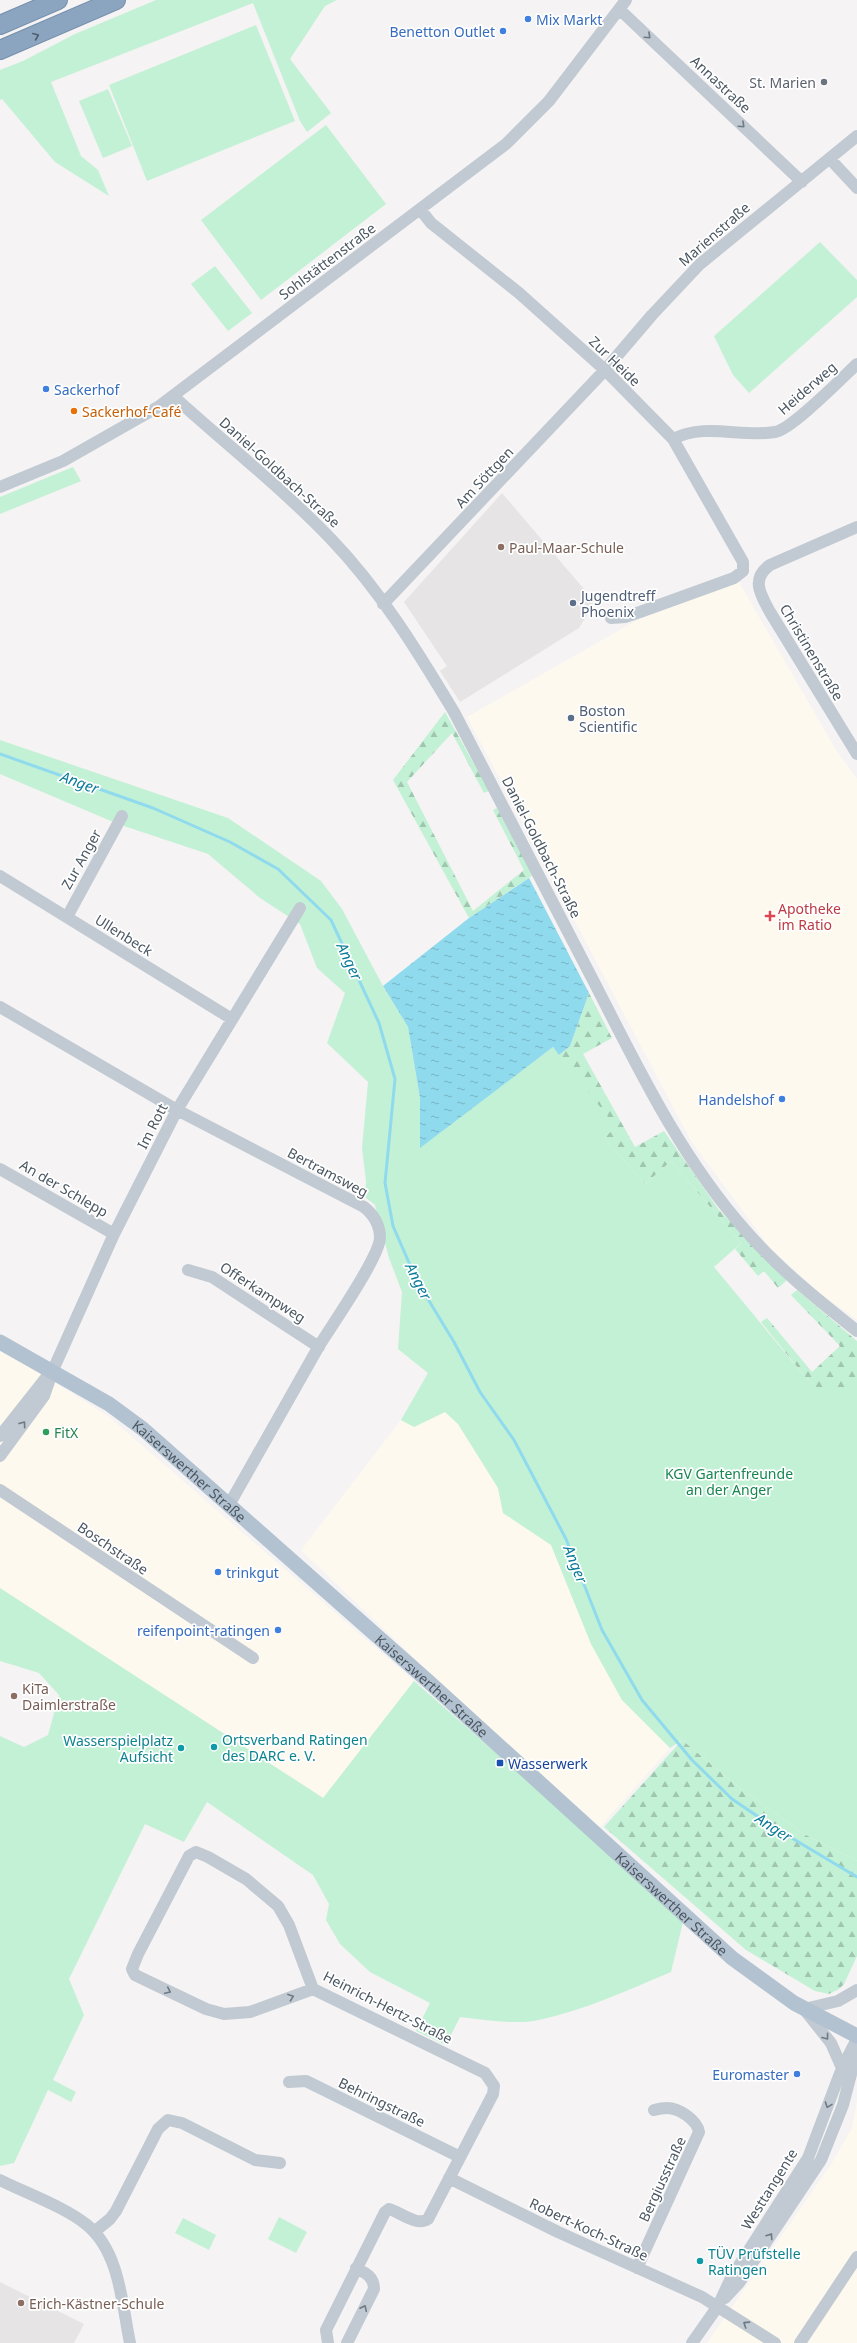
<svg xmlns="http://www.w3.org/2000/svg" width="857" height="2343" font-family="'Noto Sans',sans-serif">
	<defs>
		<pattern id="forest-firs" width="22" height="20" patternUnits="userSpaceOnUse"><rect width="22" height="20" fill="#c3f1d5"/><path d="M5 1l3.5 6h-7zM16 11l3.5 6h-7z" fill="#a0c6b0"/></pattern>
		<pattern id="water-ripples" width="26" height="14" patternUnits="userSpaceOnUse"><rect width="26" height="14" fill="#90daee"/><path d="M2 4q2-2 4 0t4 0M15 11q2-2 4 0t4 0" fill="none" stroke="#78b4c4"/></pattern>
	</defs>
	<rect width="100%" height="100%" fill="#f5f3f3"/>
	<path fill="#fdf9ef" d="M739,582L836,750L857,779V1320L821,1294L770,1248L691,1141L467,717L646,615Z
		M0,1351L30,1367L108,1416L414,1681L324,1798L0,1588Z
		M445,1412L458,1424L498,1488L503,1513L551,1545L591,1644L622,1700L670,1748L600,1827L437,1680L301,1550L401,1420L414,1427Z
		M857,2100V2343H707L830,2166L852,2128Z"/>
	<path fill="#e6e4e5" d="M502,493L595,602L579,628L460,702L440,671L447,666L404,602Z
		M0,2282L84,2324L74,2343H0Z"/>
	<path fill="#c3f1d5" d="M156,0H337L325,6L290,59L331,113L307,132L300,121L253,3L51,82L81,156L98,170L109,196L55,162L2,99L0,100V70L23,61L75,34Z
		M256,25L295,121L147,181L109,85Z
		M108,89L132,146L103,158L79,101Z
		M326,125L386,204L261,300L201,220Z
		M820,242L857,280V297L749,393L733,375L714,336Z
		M215,266L252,313L228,331L191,284Z
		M73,467L81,481L0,514V497Z
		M0,740L228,818L321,881L342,909L384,988L408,1027L420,1098V1147L553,1047L617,1127L604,1138L645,1184L671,1161L741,1243L714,1267L806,1378L817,1388H857V1861L804,1834L741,1789L682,1740L670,1748L622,1700L591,1644L551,1545L503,1513L498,1488L458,1424L445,1412L414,1427L401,1420L428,1373L398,1349L402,1292L389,1258L375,1205L365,1197L366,1181L362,1148L368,1082L327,1043L345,993L317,968L300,924L260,898L208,854L118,824L0,774Z
		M0,1588L323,1798L414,1681L684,1918L671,1972C628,1990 585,2010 539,2020C514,2025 486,2020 460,2017L446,2045L416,2031L430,2003L370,1972L340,1944L326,1920L329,1904L313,1875L207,1802L184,1842L145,1824L69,1979L84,2015L53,2080L76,2092L71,2102L48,2090L14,2163L0,2166V1736L24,1747L48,1735L59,1695L39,1673L0,1661Z
		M279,2217L307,2232L296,2253L268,2239Z
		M183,2218L216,2235L209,2250L175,2233Z"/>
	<path fill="url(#forest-firs)" d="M445,712L489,791L484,793L452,733L407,782L473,911L524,870L493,810L497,808L533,875L469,918L393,780Z
		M589,993L612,1038L583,1054L635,1147L664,1131L719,1210L787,1280L778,1288L764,1271L758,1276L735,1249L741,1243L671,1161L645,1184L604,1138L616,1127L559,1055L570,1046Z
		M797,1290L857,1341V1388H817L806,1378L761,1322L767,1318L812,1372L840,1346L791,1295Z
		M682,1740L741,1789L804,1834L857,1861V1956L844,1984L839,1989L829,1994L815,1991L746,1950L604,1827Z"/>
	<path fill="url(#water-ripples)" d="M529,878L589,993L570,1046L559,1055L553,1047L420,1148V1098L408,1027L383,986L469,918Z"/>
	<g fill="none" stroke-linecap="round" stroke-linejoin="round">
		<path stroke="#90daee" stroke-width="3" d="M0,754L153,808L230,842L278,869L331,920L379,1023L395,1079L385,1183L393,1226L417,1281L454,1342L480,1392L514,1440L566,1539L602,1630L642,1700L692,1760L732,1799L775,1828L857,1877"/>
		<g stroke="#7690ad" stroke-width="20">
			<path id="highway" d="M0,25L58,0
				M0,50L116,0"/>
		</g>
		<path stroke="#c1cad2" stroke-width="12" d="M619,9L802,182
			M830,159L857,188
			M420,209L431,223L519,293L605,370L673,439L743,562V571
			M173,396C226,444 282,488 331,539C380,590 418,652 454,712C501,802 547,892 594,982C638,1068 681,1158 746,1231C779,1269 818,1300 857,1331
			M673,439C706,422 741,438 775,432C791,430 842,378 857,364
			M0,487L63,461L158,407L506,144L549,101L626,0
			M857,527L770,565C750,579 761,595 770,612L857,754
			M383,604L605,370L652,315L700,264L857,136
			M611,618L625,617L640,612L734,578L743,571
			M0,876L232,1019
			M67,917L122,816
			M0,1007L177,1110L364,1207C374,1215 380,1225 380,1238C379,1258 332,1325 319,1346C289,1399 259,1452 229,1505
			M0,1169L114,1234
			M188,1270L212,1277L319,1347
			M0,1436L49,1374
			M0,1456L44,1396L53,1370L114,1234L177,1110L300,908
			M0,1490L253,1658
			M313,1989L250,2012L224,2014L206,2009L135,1975L132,1969L138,1954L189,1856L196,1852L208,1857L246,1879L278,1906L289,1925L313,1989L485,2073L494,2086L493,2094L428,2219C417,2227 400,2212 389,2209L385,2212L326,2330L328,2343
			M842,2068L831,2043L804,2009L838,2001L857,1990
			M289,2082L306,2081L460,2157
			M449,2178L558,2232L702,2297L775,2343
			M0,2180C26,2193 65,2207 87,2225C120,2252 122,2305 130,2343
			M94,2232L110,2219L116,2211L158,2129L168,2120L182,2123L255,2160L280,2163
			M637,2268L699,2132C697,2120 679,2108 667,2108C663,2108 658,2109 654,2110
			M725,2298L739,2283L821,2160L843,2105L857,2051
			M347,2343L374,2289C374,2277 366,2273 356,2268
			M692,2343L718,2306L731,2278L808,2158L842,2068L857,2039
			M800,2343L857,2257"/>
		<path stroke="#b3c2d1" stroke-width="15" id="s1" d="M0,1342L109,1404L143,1429L429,1682L732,1958L794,2003L857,2036"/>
		<use href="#highway" stroke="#8ba5c1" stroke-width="18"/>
	</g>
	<defs><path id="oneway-chevron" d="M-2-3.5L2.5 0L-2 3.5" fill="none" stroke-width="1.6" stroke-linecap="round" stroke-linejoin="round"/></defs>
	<use stroke="#505e6b" href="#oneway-chevron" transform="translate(36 36) rotate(-23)"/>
	<g stroke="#6e7983">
		<use href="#oneway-chevron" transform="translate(648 36) rotate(43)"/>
		<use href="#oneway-chevron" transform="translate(742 125) rotate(43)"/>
		<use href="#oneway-chevron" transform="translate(23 1424) rotate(-54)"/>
		<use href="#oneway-chevron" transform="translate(168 1991) rotate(25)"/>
		<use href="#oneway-chevron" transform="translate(291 1997) rotate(-20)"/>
		<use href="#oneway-chevron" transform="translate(826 2037) rotate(52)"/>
		<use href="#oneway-chevron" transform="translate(828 2105) rotate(110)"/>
		<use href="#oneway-chevron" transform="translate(770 2236) rotate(-56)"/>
		<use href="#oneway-chevron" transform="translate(364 2308) rotate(-64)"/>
		<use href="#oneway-chevron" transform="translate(746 2324) rotate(-147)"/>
	</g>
	<g fill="#3f7fe0" stroke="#fff" stroke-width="1.5">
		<circle cx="528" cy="19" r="4"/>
		<circle cx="503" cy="31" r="4"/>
		<circle cx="46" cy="389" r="4"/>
		<circle cx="782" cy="1099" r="4"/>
		<circle cx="218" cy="1572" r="4"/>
		<circle cx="278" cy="1630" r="4"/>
		<circle cx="797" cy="2074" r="4"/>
	</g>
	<circle fill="#6b7280" stroke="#fff" stroke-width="1.5" cx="824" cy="82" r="4"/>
	<circle fill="#e8710a" stroke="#fff" stroke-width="1.5" cx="74" cy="411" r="4"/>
	<g fill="#8d6e63" stroke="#fff" stroke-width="1.5">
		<circle cx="501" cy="547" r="4"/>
		<circle cx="14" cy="1696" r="4"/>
		<circle cx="21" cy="2303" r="4"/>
	</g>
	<g fill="#5c6f8a" stroke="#fff" stroke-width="1.5">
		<circle cx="573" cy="603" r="4"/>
		<circle cx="571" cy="718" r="4"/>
	</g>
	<path fill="#e0444e" stroke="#fff" stroke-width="1.5" d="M768 910h4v4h4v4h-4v4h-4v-4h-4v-4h4z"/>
	<circle fill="#2e9e5b" stroke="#fff" stroke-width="1.5" cx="46" cy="1432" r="4"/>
	<g fill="#0f9aa8" stroke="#fff" stroke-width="1.5">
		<circle cx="214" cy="1747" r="4"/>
		<circle cx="181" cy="1748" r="4"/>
		<circle cx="700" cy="2261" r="4"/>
	</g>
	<rect fill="#1a4fb4" stroke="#fff" stroke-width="1.5" x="496" y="1759" width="8" height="8" rx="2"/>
	<g text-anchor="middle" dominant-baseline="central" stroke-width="3.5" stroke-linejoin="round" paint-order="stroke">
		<g font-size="14" fill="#366cbe" stroke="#fff" text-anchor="end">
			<text x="536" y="19" text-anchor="start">Mix Markt</text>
			<text x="495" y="31">Benetton Outlet</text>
			<text x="54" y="389" text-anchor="start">Sackerhof</text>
			<text x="774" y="1099">Handelshof</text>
			<text x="226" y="1572" text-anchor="start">trinkgut</text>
			<text x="270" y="1630">reifenpoint-ratingen</text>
			<text x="789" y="2074">Euromaster</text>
		</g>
		<g font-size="14" fill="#5b616d" stroke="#fff" text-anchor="end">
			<text x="816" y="82">St. Marien</text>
		</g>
		<g font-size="14" fill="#4a5661" stroke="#fff">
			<text transform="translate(721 84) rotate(43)">Annastraße</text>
			<text transform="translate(714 234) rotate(-41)">Marienstraße</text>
			<text transform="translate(327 261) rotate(-37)">Sohlstättenstraße</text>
			<text transform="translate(615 361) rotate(44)">Zur Heide</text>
			<text transform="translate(807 388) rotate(-41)">Heiderweg</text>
			<text transform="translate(280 472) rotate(42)">Daniel-Goldbach-Straße</text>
			<text transform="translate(484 477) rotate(-47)">Am Söttgen</text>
			<text transform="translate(812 652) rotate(59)">Christinenstraße</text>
			<text transform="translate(542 847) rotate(63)">Daniel-Goldbach-Straße</text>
			<text transform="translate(81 859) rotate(-61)">Zur Anger</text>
			<text transform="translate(124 935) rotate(32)">Ullenbeck</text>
			<text transform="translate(152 1126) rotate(-63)">Im Rott</text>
			<text transform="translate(328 1172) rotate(28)">Bertramsweg</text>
			<text transform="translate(64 1188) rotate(30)">An der Schlepp</text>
			<text transform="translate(263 1292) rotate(33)">Offerkampweg</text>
			<text stroke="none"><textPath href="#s1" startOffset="230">Kaiserswerther Straße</textPath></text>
			<text transform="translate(113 1548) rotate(34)">Boschstraße</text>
			<text stroke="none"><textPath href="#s1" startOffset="554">Kaiserswerther Straße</textPath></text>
			<text stroke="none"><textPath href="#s1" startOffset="878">Kaiserswerther Straße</textPath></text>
			<text transform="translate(388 2007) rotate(27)">Heinrich-Hertz-Straße</text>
			<text transform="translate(382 2102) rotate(26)">Behringstraße</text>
			<text transform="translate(662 2179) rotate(-65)">Bergiusstraße</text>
			<text transform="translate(769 2189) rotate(-58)">Westtangente</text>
			<text transform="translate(589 2229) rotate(25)">Robert-Koch-Straße</text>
		</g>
		<g font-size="14" fill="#c56008" stroke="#fff" text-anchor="start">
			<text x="82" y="411">Sackerhof-Café</text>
		</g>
		<g font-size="14" fill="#785e54" stroke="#fff" text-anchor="start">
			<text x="509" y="547">Paul-Maar-Schule</text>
			<text x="22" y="1688">KiTa<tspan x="22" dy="16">Daimlerstraße</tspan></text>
			<text x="29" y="2303">Erich-Kästner-Schule</text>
		</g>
		<g font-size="14" fill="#4e5e75" stroke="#fff" text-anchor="start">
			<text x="581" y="595">Jugendtreff<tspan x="581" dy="16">Phoenix</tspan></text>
			<text x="579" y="710">Boston<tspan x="579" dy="16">Scientific</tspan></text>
		</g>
		<g font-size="14" fill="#be3a42" stroke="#fff" text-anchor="start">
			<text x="778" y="908">Apotheke<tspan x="778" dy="16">im Ratio</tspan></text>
		</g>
		<g font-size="14" fill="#27864d" stroke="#fff" text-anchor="start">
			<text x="54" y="1432">FitX</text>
		</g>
		<g font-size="14" fill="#17864f" stroke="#fff">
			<text x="729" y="1473">KGV Gartenfreunde<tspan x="729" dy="16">an der Anger</tspan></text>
		</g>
		<g font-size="14" fill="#0d838f" stroke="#fff" text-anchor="start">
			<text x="222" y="1739">Ortsverband Ratingen<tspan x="222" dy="16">des DARC e. V.</tspan></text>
			<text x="173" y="1740" text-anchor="end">Wasserspielplatz<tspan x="173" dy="16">Aufsicht</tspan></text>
			<text x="708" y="2253">TÜV Prüfstelle<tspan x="708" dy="16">Ratingen</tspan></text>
		</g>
		<g font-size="14" fill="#164399" stroke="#fff" text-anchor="start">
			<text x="508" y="1763">Wasserwerk</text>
		</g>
		<g font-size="15" font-style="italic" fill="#0c7c9b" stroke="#fff">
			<text transform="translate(80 782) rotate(20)">Anger</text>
			<text transform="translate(350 961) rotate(65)">Anger</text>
			<text transform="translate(419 1281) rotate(63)">Anger</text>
			<text transform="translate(576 1564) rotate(68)">Anger</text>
			<text transform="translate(774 1827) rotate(33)">Anger</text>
		</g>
	</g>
</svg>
